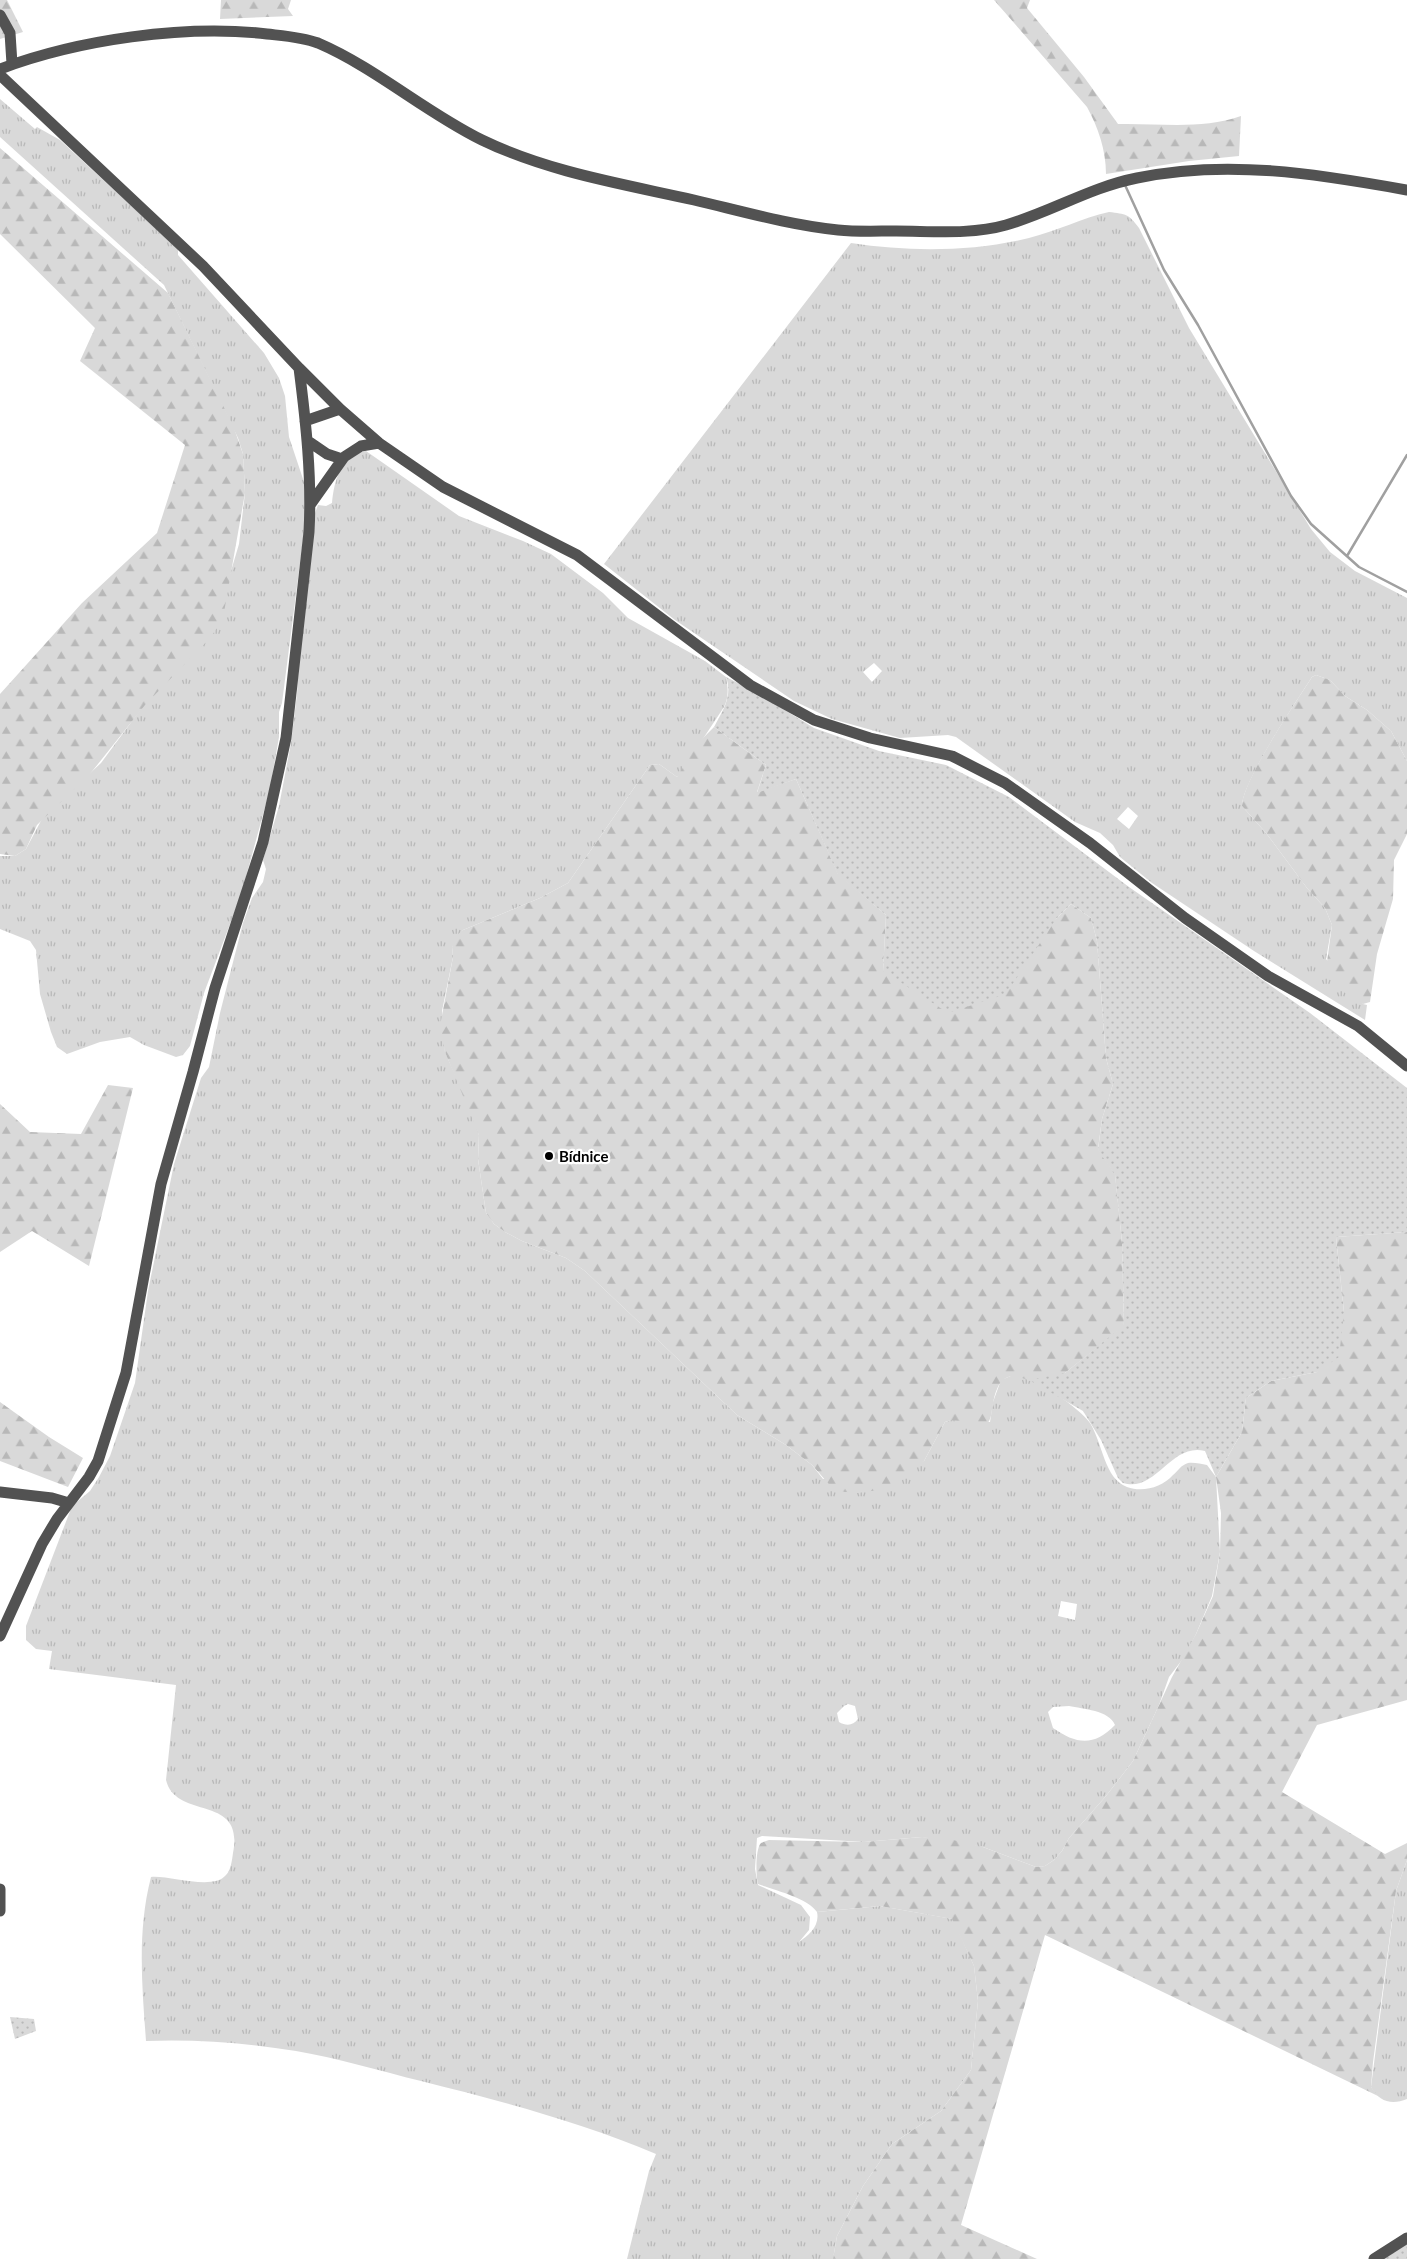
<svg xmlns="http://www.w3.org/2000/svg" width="1407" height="2259" font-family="Lato,sans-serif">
	<defs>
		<pattern id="grass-tufts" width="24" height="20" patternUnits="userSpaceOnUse" patternTransform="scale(1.25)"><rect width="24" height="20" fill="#d9d9d9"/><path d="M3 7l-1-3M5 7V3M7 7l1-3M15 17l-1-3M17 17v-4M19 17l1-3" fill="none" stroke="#b8b8b8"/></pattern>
		<pattern id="forest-firs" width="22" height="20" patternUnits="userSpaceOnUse" patternTransform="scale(1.25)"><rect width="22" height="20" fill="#d9d9d9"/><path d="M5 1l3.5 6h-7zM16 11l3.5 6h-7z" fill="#b8b8b8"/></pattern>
		<pattern id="park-dots" width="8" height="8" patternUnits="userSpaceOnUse" patternTransform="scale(1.25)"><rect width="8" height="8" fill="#d9d9d9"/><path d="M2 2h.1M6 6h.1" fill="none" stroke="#b8b8b8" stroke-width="1.8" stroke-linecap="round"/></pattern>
	</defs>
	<rect width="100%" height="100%" fill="#fff"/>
	<path fill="url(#grass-tufts)" fill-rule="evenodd" d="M0,99L35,129L37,127L60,140L178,249V255L264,353L279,378L285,396L289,437L306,488L305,524L282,703L279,712V737L270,789L241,895L204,993L190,1046L183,1055L176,1057L144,1045L130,1037L100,1042L67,1054L57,1047L51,1032L40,994L36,950L30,941L0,929V856H15L26,849L43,817L101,763L223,598L239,544L245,493L243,454L238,438L164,285L0,137Z
		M1109,212C1126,214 1129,214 1139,228L1189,328L1311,529L1330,552L1355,571L1407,598V761L1391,731L1367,710L1345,696L1330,680L1316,675L1312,677C1296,702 1242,782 1242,806L1266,833L1307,888L1325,908L1332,925L1326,959L1363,1004L1367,1005L1365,1020L1254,951L1152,883L1120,857L1113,845L1100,833L1075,822L956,737L948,735L900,738L832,719L794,701L675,620L604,564L851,243C910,252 971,252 1029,238C1057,231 1082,218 1109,212ZM874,663L882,671L872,682L863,672ZM1128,807L1138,816L1129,829L1117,819Z
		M366,451L459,516L523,541L551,554L603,593L628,618L705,661L726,677C728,688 729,697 724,707L679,775L677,777L659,764L650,765L568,883L540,898L463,930L452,947L453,957L442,1011L445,1052L474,1118L479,1135L478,1159L486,1213L494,1224L505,1232L522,1241L566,1258L585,1271L737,1415L786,1445L812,1465L823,1479L924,1461L945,1422L951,1420L990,1422L993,1402L1001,1380L1013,1375C1034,1378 1078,1406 1090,1423C1103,1444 1104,1478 1127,1487C1143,1493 1162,1487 1173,1475C1178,1471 1181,1465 1188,1463C1194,1462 1201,1464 1207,1465L1216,1477L1220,1552L1212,1596L1196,1634L1185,1656L1169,1677L1159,1705L1133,1761L1106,1796L1069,1838L1062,1851L1054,1860L1045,1866L1036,1867L983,1847L922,1837L864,1842L762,1836L757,1838L755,1869L758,1885L801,1905L810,1917L809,1930L799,1942C809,1935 820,1926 817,1912L880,1906L953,1919L974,1966L978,2001L971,2070L941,2111L892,2144L863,2186L837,2236L833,2259H627L649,2171L656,2154C580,2122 501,2101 421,2081C380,2071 338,2058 296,2051C247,2043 195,2039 146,2041C142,1986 137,1931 151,1877C169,1875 213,1891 226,1875C231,1870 232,1860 233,1853C245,1793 176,1821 166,1780L176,1685L49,1669L52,1651L36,1649L26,1640V1626L72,1506L90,1491L99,1477L110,1456L135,1383L148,1291L174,1164L201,1078L209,1067L220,1013L243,923L252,898L263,882L266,869L263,860L279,806L291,743L297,694L301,631L315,513L318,505L326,506L332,503C334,481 341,454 366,451ZM1061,1601L1077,1604L1075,1620L1058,1616ZM848,1704L855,1706L858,1719C853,1726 846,1726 839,1722L837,1713L844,1706ZM1069,1706C1083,1709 1109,1710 1115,1725C1094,1747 1076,1744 1053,1728L1048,1712L1053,1707Z
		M1407,1860V2099C1392,2105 1379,2102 1371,2087L1396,1891Z"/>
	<path fill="url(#forest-firs)" d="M0,0H7L23,32L0,39Z
		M221,0H291L288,9L293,16L220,19Z
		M994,0H1030L1027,8L1084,77L1118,124C1159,123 1201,130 1241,116L1239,156L1189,161L1106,174C1106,150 1098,127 1087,107Z
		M0,148L168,293L234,428L243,454L245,493L223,618L211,637L145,705L90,774L37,825L26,849L15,856L0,854V694L82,603L157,533L185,445L80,361L95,328L0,234Z
		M1316,675L1330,680L1345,696L1367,710L1391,731L1407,761V834L1394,860L1393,899L1377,954L1370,1002L1363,1004L1345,993L1326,969L1332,925L1325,908L1307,888L1266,833L1242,806C1242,781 1296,702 1312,677Z
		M714,727L766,765L757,792L796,779L838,874L886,915L883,971L1056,919L1071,904L1091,918L1097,941L1106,1058L1113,1084L1102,1119L1098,1149L1115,1174L1122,1242L1124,1326L1065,1373L1050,1392C1024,1377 1000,1361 993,1404C991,1413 992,1420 985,1426C972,1426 958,1417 945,1422L924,1461L890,1484L878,1490L858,1493L835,1491L812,1465L786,1445L737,1415L585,1271L566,1258L522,1241L505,1232L494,1224L486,1213L478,1159L479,1135L445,1052L440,1026L453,957L452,947L455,937L463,930L540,898L568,883L650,765L659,764L677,777L699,742Z
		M108,1085L133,1088L89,1266L32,1231L0,1252V1104L30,1132L81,1134Z
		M1407,1232V1700L1317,1725L1282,1792L1385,1854L1407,1843V1860L1396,1891L1373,2062L1371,2087L1378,2096L1045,1935L961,2225L1037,2259H833L837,2236L863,2186L892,2144L941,2111L971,2070L978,2001L974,1966L952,1919L880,1906L817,1912C808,1898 774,1890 758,1884C756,1877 755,1849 761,1843C763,1842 766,1841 769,1840L864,1842L922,1837L949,1839L983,1847L1036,1867L1045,1866L1054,1860L1062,1851L1069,1838L1106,1796L1133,1761L1172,1677L1196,1634L1213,1596L1220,1552L1221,1513L1216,1477L1242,1432L1246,1398L1271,1381L1317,1372L1344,1312L1336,1237Z
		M0,1402L49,1437L83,1458L68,1487L0,1461Z"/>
	<path fill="url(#park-dots)" d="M726,677L754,691L814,728L879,751L946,765L1009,797L1129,887L1310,1013L1407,1088V1232L1336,1237L1344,1312L1339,1357L1317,1372L1271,1381L1246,1398L1242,1432L1216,1477L1205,1451C1171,1442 1156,1493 1123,1483L1118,1478L1101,1440L1083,1411L1029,1380L1065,1373L1124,1325L1122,1242L1115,1175L1098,1150L1102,1119L1113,1084L1106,1058L1097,941L1091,918L1071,904L1056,919L1006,994L948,1013L883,971L886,915L838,875L796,779L757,793L766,765L714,727C723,710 733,696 726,677Z
		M10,2017L34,2019L36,2031L15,2039Z
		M1407,2244V2259H1383Z"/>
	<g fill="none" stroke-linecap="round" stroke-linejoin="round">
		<path stroke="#a0a0a0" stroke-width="2.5" d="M1125,185L1164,270L1198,325L1291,496L1311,524L1359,567L1407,592
			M1347,556L1407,455"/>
		<path stroke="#525252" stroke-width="11" d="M0,15L10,33L12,64
			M0,69C77,40 185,24 267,34C285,36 302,37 318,43C376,68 425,112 482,140C548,172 623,184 694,200C741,211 789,225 838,230C857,232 877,231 896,231C932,231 971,235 1006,225C1051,212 1091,187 1137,178C1227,159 1318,174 1407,190
			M0,75L203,266L299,368L340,409L379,443L443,487L577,555L750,685L814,720L870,738L952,756L1005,783L1090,843L1185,918L1268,976L1358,1026L1407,1066
			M305,421L340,409
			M308,441L327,454L342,459
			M310,505L344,457L361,446L379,443
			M0,1492L52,1498L69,1503
			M0,1636L42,1544L57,1519L89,1477L98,1461L126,1373L161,1184L193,1072L215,988L263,842L286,738L309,532C312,477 306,423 299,368
			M0,1889V1911
			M1374,2259L1407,2238"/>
	</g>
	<circle fill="#000" stroke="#fff" stroke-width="2" cx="549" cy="1156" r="5"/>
	<g text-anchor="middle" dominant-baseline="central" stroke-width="4.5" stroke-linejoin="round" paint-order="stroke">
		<g font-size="15" font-weight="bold" fill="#000" stroke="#fff" text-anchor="start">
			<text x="559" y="1156">Bídnice</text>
		</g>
	</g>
</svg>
